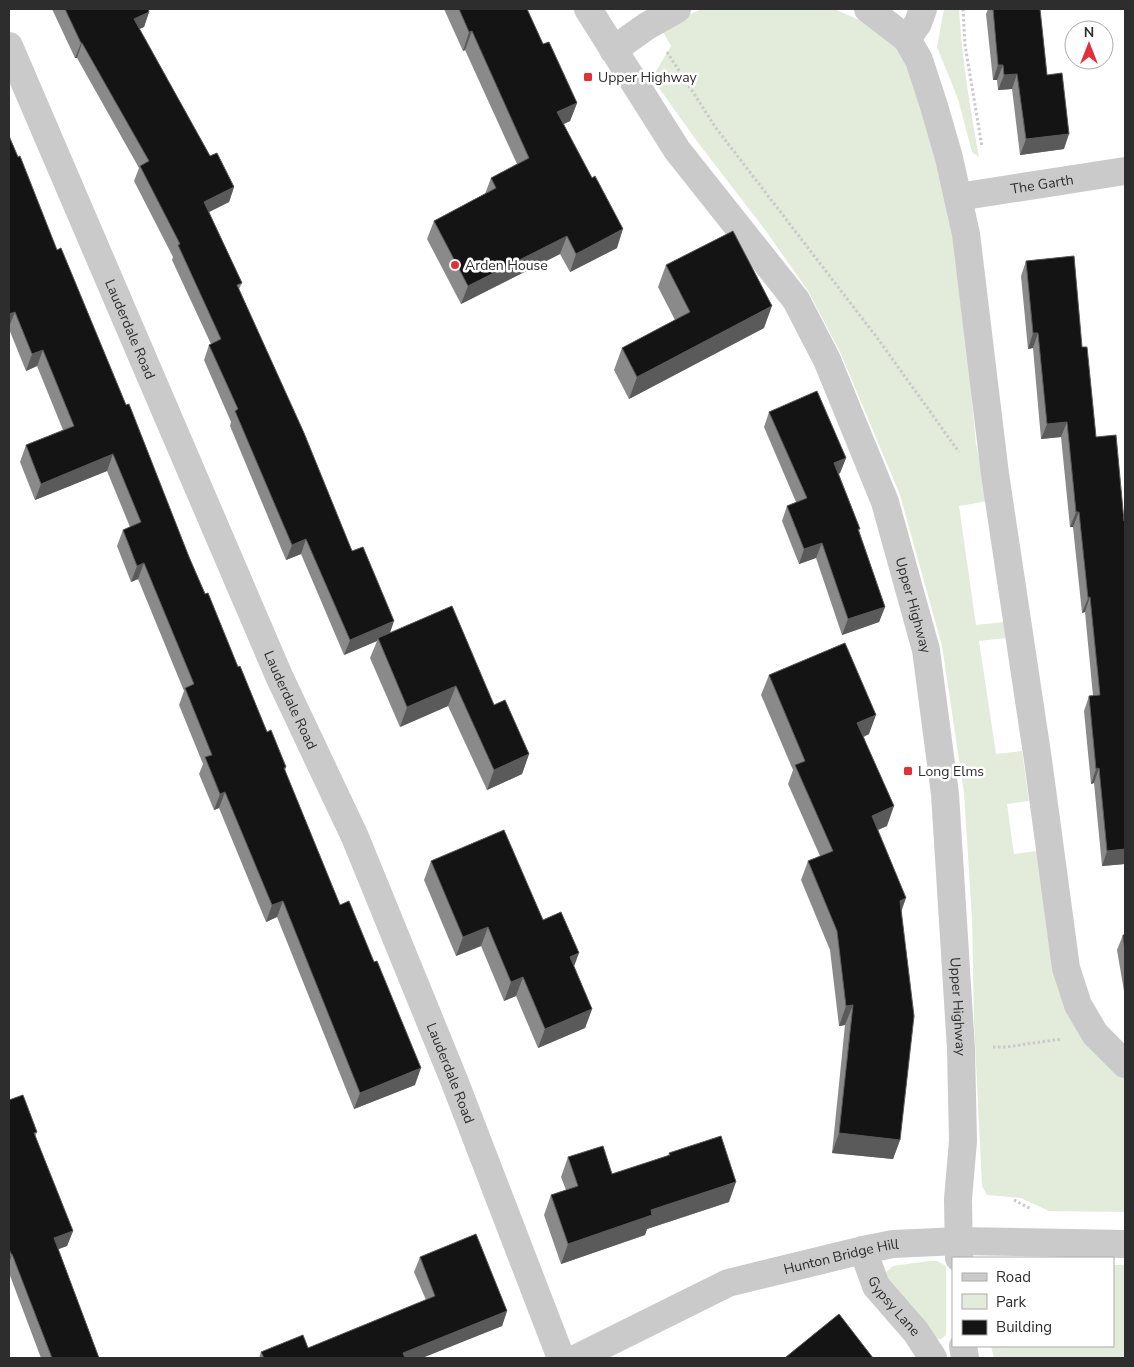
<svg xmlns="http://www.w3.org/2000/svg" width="1134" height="1367" font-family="'Nunito Sans',sans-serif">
	<rect width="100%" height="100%" fill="#fff"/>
	<path fill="#e3ebda" d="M702,9H834L862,21L898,48L909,66L957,238L976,444L988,501L959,506L976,625L1004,622L1006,638L979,641L996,754L1022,751L1029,801L1007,804L1014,854L1037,851L1054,972L1125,1075V1212L1049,1211L1021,1198L987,1195L982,1186L974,1022L972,919L964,793L942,646L900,495L841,354L808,291L766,231L696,140L652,78L671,46L663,32L682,18Z
		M944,9H959C962,59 970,108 979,157L972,152L958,99L937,47Z
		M929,1261H937L946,1266V1335L941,1339L933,1338L882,1276L893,1266Z
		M1113,1265H1125V1358H994L991,1346H1113Z"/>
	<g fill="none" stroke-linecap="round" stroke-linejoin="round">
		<path stroke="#cacaca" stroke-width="3" stroke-dasharray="2.5 2.5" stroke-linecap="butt" d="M963,9L965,45L982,147
			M667,52L716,128L878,339L959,452
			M993,1047H1006L1061,1039
			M1014,1200L1031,1209"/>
		<g stroke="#cacaca" stroke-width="28">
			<path id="s1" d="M588,9L677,150L796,300L827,360L885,502L926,650L945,794L961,1049L963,1141L958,1199L959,1258"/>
			<path d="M868,9L907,39L919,60L934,106L949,158L966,234L995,474L1038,760L1066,968L1078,1005L1095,1034L1125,1064"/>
			<path d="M907,39L918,23L923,9"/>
			<path id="s2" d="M9,46L279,676L355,837L454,1080L561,1358"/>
			<path d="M613,50L647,26L677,9"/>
			<path id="s3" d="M958,197L1125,171"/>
			<path id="s4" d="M863,1250L876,1286L916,1332L933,1358"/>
			<path d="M963,1346L965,1358"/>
			<path id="s5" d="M577,1358L728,1283L863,1250L893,1244L959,1241L1125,1244"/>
		</g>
	</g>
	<path fill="#8a8a8a" d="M52,9H148L149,12L144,27L139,29L210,156L234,187L229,202L209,212L242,283L239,289L352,551L390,633L494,705L529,754L522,774L487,790L448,706L400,727L370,658L377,641L344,655L301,554L286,560L230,426L231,422L204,360L209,345L211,344L172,260L173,257L134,181L139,168L77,58H75Z
		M444,9H527L543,44L577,103L570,121L564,124L617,248L570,272L560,254L461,304L427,239L434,221L485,194L491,178L517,164L465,50L463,51Z
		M988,9H1040L1047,75L1064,149L1020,155L1012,89L998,90L997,80H993L986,14Z
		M9,136L57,250L189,557L267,732L286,767L285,771L340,905L415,1085L354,1109L277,917L266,922L219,808L214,810L199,774L203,764L179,705L184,691L138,579L131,582L117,546L123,530L130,527L107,471L35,500L20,462L26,445L63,430L37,366L26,371L9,329Z
		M1074,256L1125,864L1102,866L1094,783L1091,784L1084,711L1089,696H1093L1085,612L1082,613L1073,527H1070L1061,437L1041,439L1033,348L1028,349L1021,276L1026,261Z
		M666,265L764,328L629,399L614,370L622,348L675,320L658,287Z
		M769,412L846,458L840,473L839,474L860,529L859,531L885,607L879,622L842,635L816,558L799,564L782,521L787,506L796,502L764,427Z
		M769,675L869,734L864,737L887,826L878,830L901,911L900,1140L893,1159L832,1153L845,1025L839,1026L830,950L801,880L808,861L820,856L788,784L793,770L761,695Z
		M431,861L543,920L574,967L592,1009L585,1028L538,1048L516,996L504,1001L481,946L456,956L424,880Z
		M1123,935H1125V997L1117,950Z
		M9,1100L37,1132L35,1137L73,1231L67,1246L58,1249L99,1358H41L9,1273Z
		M669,1153L729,1202L647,1229L645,1235L561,1264L544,1215L551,1195L566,1190L561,1177L568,1157L612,1174L668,1156Z
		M420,1257L507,1311L502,1326L422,1358H259L261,1352L308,1348L426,1300L414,1272Z"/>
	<path fill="#5a5a5a" d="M149,12L144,27L128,34L134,19Z
		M472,31L465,50L463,51L469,32Z
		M81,43H82L77,58H75Z
		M998,65H1003L997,80H993Z
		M1017,74L1012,89L998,90L1004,75Z
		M577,103L570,121L551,130L557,112Z
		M1069,134L1064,149L1020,155L1026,139Z
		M234,187L229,202L199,217L204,202Z
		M623,229L617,248L570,272L576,254Z
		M567,236L560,254L461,304L468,286Z
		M772,306L764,328L629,399L637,377Z
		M15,312L9,327V314Z
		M1033,333H1038L1033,348L1028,349Z
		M43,350L37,366L26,371L32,354Z
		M1067,422L1061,437L1041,439L1047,424Z
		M113,454L107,471L35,500L41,484Z
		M846,458L840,473L829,478L834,463Z
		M1076,512H1079L1073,527H1070Z
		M306,539L301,554L286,560L292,545Z
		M822,543L816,558L799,564L804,549Z
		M144,563L138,579L131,582L137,566Z
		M1090,597L1085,612L1082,613L1088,598Z
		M885,607L879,622L842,635L848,619Z
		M394,621L389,636L378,638L377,641L344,655L350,640Z
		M456,686L448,706L400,727L407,707Z
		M876,715L869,734L850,742L857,723Z
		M529,754L522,774L487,790L494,770Z
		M1099,768L1094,783L1091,784L1096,769Z
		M225,792L219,808L214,810L220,794Z
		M894,806L887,826L865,835L872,816Z
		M1125,849V864L1102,866L1107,851Z
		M906,898L899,918L900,901Z
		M283,901L277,917L266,922L272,905Z
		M488,927L481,946L456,956L463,937Z
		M579,953L572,972L570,957Z
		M523,977L516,996L504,1001L511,982Z
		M853,1005L845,1025L839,1026L846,1006Z
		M592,1009L585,1028L538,1048L545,1029Z
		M421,1068L415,1085L354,1109L360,1093Z
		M839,1133L900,1140L893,1159L832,1153Z
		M736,1182L729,1202L647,1229L645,1235L561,1264L568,1244L651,1210Z
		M73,1231L67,1246L48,1253L54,1238Z
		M11,1254H12L9,1264V1260Z
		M507,1311L502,1326L422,1358H401L403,1353Z"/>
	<path fill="#141414" stroke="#5a5a5a" d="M65,9H148L149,12L134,19L210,156L217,153L234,187L204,202L242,283L237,285L304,433L352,551L363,547L394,621L350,640L306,539L292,545L235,411L238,409L209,345L221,339L178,245L180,244L140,166L149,161L82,43H81Z
		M459,9H527L543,44L549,42L577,103L557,112L592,178L595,176L623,229L576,254L567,236L468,286L434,221L496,188L491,178L529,158L472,31L469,32Z
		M993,9H1040L1047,75L1062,73L1069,134L1026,139L1017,74L1004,75L1003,65H998Z
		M9,136L18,157L20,156L57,250L61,248L126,405L129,404L189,557L205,594L208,593L238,667L240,666L267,732L271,730L286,767L284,768L340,905L349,901L374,962L377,961L421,1068L360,1093L283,901L272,905L225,792L220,794L205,757L212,755L185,688L194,684L144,563L137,566L123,530L141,522L113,454L41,484L26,445L74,426L43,350L32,354L15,312L9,314Z
		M733,231L772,306L637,377L622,348L690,312L666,265Z
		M1074,256L1082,347H1087L1096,437L1116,435L1124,521H1125V849L1107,851L1099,768L1096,769L1089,696L1100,695L1090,597L1088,598L1079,512H1076L1067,422L1047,424L1038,333H1033L1026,261Z
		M817,391L846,458L834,463L860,529H858L885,607L848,619L822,543L804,549L787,506L807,498L769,412Z
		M452,606L494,705L505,700L529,754L494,770L456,686L407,707L378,638Z
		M845,643L876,715L857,723L894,806L872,816L906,898L900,901L914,1016L900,1140L839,1133L853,1005L846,1006L837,931L808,861L833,851L795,765L805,761L769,675Z
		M504,830L543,920L561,912L579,953L570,957L592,1009L545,1029L523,977L511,982L488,927L463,937L431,861Z
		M1123,935H1125V951Z
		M23,1095L37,1132L34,1133L73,1231L54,1238L99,1358H52L12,1254H11L9,1249V1100Z
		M721,1136L736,1182L651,1210L652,1215L568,1244L551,1195L578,1186L568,1157L603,1146L612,1174L670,1155L669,1153Z
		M476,1234L507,1311L403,1353L405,1358H264L261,1352L303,1335L308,1348L435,1296L420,1257Z
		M839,1314L873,1358H787L786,1357Z"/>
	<g fill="#e52e38" stroke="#fff" stroke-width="2">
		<rect x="583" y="72" width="10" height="10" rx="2.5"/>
		<circle cx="455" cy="265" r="5"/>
		<rect x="903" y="766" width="10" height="10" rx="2.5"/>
	</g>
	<g text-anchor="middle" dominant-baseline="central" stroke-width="5" stroke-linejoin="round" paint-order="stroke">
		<g font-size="14" fill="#2d2d2d" stroke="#fff" text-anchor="start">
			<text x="598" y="77">Upper Highway</text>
			<text x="465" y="265">Arden House</text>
			<text x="918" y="771">Long Elms</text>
		</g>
		<g font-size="14" fill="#2d2d2d" stroke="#fff">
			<text stroke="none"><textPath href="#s3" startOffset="85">The Garth</textPath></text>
			<text stroke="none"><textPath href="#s2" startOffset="308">Lauderdale Road</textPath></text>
			<text stroke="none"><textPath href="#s1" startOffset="686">Upper Highway</textPath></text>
			<text stroke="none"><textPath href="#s2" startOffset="712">Lauderdale Road</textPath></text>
			<text stroke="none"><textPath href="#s1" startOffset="1091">Upper Highway</textPath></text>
			<text stroke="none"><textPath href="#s2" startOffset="1118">Lauderdale Road</textPath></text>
			<text stroke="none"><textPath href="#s5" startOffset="285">Hunton Bridge Hill</textPath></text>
			<text stroke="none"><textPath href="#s4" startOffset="65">Gypsy Lane</textPath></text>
		</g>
	</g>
	<rect width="1134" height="1367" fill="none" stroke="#2d2d2d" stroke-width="20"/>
	<rect x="952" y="1257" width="162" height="90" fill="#ffffff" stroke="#ababab"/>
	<rect x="962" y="1273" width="25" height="8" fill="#cacaca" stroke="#ababab"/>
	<text x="996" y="1282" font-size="15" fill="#2d2d2d">Road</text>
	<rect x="962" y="1294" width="25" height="15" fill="#e3ebda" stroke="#ababab"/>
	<text x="996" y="1307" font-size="15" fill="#2d2d2d">Park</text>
	<rect x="962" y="1320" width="25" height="15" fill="#141414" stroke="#ababab"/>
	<text x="996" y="1332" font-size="15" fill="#2d2d2d">Building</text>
	<g transform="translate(1089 45)"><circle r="24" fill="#ffffff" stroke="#ababab"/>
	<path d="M0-4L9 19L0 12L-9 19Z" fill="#e52e38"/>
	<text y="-8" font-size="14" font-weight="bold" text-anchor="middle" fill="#2d2d2d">N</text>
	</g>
</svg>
